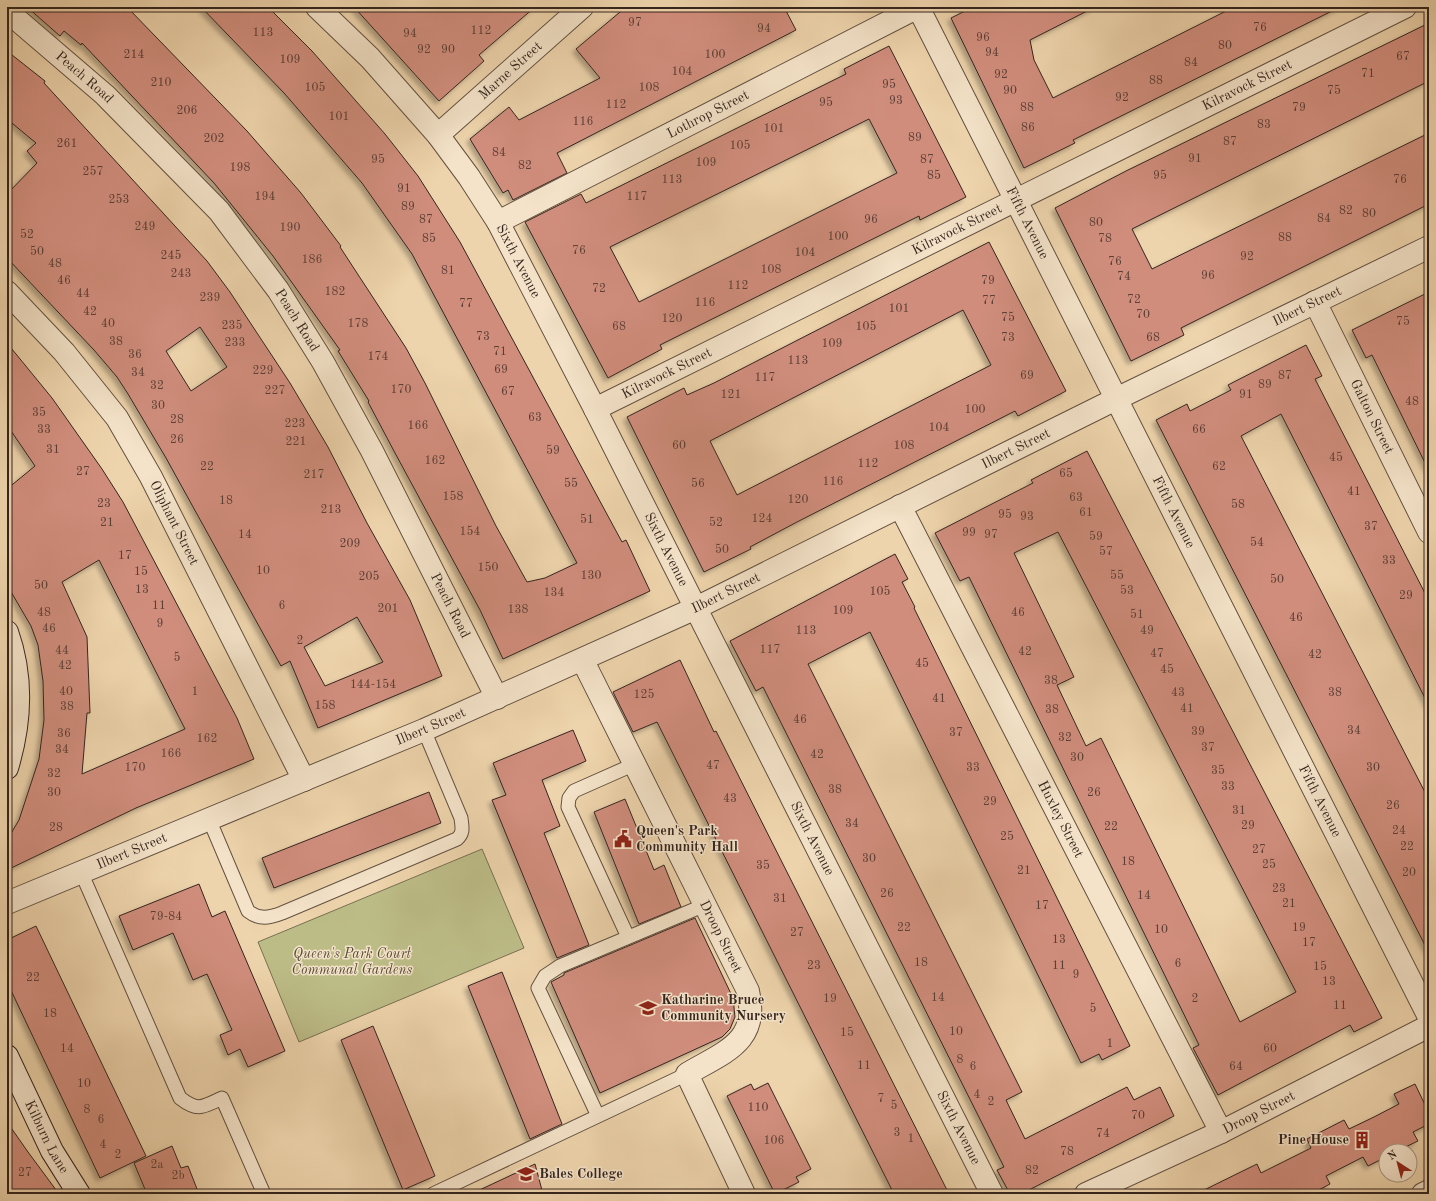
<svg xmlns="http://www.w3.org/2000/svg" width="1436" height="1201" font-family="'Old Standard TT',serif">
	<defs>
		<filter id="shadow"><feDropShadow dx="-3.5" dy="3.5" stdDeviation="2" flood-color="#0004"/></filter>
	</defs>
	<rect width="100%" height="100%" fill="#eed4ac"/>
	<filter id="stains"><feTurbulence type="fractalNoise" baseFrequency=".005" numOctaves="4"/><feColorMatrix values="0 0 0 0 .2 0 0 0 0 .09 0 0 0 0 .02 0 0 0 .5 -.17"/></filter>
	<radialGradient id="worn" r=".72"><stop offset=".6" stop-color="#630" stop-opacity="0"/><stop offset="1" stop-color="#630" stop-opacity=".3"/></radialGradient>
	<path fill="#bcbc87" stroke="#787053" d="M482,849L524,948L299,1042L258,942Z"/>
	<path fill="#d08d7c" stroke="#34251f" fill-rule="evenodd" filter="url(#shadow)" d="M27,7H127L247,131L301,193L341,246L340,247L406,348L425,383L496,526L527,582L545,578L577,563L412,254L362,183L284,93L201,7H268L312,51L385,134L418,176L460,242L622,542L626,540L650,591L503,659L480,610L395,453L368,402L369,401L338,351L340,350L273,256L214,183L82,43L81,45L64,31L60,36Z
		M354,7H535L479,55L484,61L439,101Z
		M626,7H784L796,30L557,153L567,173L513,200L508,190L503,193L470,139L509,107L519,120L600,78L576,49Z
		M973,7H1095L1030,40L1034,60L1053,98L1234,7H1340L1073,140L1075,143L1024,168L951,18Z
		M1429,23V81L1132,229L1152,269L1429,133V204L1181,328L1184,335L1131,361L1055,208L1126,171Z
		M889,46L966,197L920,220L919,216L660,345L662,349L608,378L525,222L581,194L586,203L846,74L844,69ZM869,119L897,173L639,302L610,247Z
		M7,51L45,81L44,83L207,261L230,292L290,383L328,447L367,523L410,600L442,676L318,728L290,661L281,666L166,458L128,394L117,377L94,350L7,258V194L37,163L27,151L36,143L7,119ZM200,327L227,367L191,391L166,351ZM357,617L383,662L325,686L304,647Z
		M989,242L1066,391L1018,416L1015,411L797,522L750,547L751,549L704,572L627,417L684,388L687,395L714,383ZM963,310L991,365L737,495L710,441Z
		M1429,292V471L1372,355L1366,358L1352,330Z
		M7,343L52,398L102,469L123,502L237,718L254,759L136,808L7,870V840L19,820L39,759L44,720L43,681L38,645L31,626L7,585V489L35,466L7,425ZM99,560L185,729L82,774L87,713H90L87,637L62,582Z
		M1306,345L1322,376L1315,379L1429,601V706L1281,414L1241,436L1429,800V953L1156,420L1187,404L1190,411L1231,390L1228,385Z
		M1087,451L1382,1018L1354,1032L1350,1025L1218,1095L1193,1048L1199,1045L969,577L960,581L935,533L1033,483L1031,480ZM1058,532L1296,992L1240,1022L1101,738L1086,746L1057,685L1074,677L1014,553Z
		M895,554L908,579L902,582L915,607L914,608L1130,1046L1102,1060L1099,1054L1081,1063L870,632L808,664L1022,1092L1006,1100L1025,1139L1127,1087L1134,1100L1160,1087L1174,1116L1021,1194H1010L997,1170L1004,1167L763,687L756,691L730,641Z
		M680,660L714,732L716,731L949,1194H894L657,722L633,732L613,692Z
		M573,730L586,761L542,780L560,826L544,833L589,945L557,958L492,800L506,795L493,763Z
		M429,792L441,823L274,888L262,858Z
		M625,799L654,870L664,865L681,907L639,924L594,812Z
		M199,884L212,917L225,911L285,1051L248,1067L240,1049L228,1055L220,1035L232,1030L207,974L193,980L173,933L133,950L119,916Z
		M695,918L733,998L735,1017L730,1029L722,1037L600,1093L551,982L564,975V973Z
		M36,926L146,1156L100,1178L7,982V940Z
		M502,972L562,1124L530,1139L468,986Z
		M373,1026L435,1176L403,1190L341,1040Z
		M768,1083L811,1169L796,1177L799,1182L775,1194L727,1096L751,1084L754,1090Z
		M1415,1084L1429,1113V1124L1413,1132L1418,1141L1397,1151H1386V1157L1368,1166L1363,1157L1326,1176L1330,1184L1311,1194H1196L1257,1164L1261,1173L1311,1148L1307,1139L1344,1120L1349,1129L1374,1117L1399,1104L1394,1094Z
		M7,1122L28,1152L59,1194H7Z
		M172,1146L181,1168L188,1166L199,1194H147L134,1163Z
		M535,1164L543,1194H471Z"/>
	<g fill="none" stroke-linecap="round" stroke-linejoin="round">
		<g stroke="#625142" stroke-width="15">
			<path id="lane" d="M209,819L248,911C259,920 269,918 282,913L457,839C464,833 462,827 461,818L424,730
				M81,872L180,1098C198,1112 203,1107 222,1098L264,1194
				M628,937L568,807L569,798L574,791L635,764
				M598,1116L538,988L545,976L560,966L705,905
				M433,1194L687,1074"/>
		</g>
		<g stroke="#625142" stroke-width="24">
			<g id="street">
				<path id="s1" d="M317,7L370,58L438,135L469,177L498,222L595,409L992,1194"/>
				<path id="s2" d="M918,7L1429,1017"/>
				<path id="s3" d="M7,11L105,95L219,211L278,290L323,362L372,451L497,698"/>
				<path id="s4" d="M438,135L582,7"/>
				<path id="s5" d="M498,222L918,7"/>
				<path id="s6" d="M7,292L64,352L117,418L151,477L304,780"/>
				<path id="s7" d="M1315,302L1429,532"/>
				<path id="s8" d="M595,409L1405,7"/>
				<path id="s9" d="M900,506L1221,1132"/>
				<path id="s10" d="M583,661L748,991C760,1042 724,1052 687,1074L744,1194"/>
				<path id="s11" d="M7,903L424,730L696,608L1116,399L1429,247"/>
				<path id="s12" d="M1086,1194L1221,1132L1429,1026"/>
				<path d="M1423,1194L1429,1191"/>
			</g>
		</g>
		<g stroke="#34251f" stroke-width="24">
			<g id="secondary">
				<path d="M7,632C23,677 21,722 7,768"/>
				<path id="s13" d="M7,1056L52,1151L79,1194"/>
			</g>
		</g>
		<use href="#lane" stroke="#f4e3c9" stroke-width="13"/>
		<use href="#street" stroke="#f4e3c9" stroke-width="22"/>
		<use href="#secondary" stroke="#f4e3c9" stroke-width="22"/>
	</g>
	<defs>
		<g id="civic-bare" transform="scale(1.38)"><path d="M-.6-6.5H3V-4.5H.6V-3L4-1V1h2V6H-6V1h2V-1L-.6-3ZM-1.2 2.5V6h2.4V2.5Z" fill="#8f2418" stroke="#f4e3c9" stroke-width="2.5" paint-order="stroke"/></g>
		<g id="school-bare" transform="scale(1.38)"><path d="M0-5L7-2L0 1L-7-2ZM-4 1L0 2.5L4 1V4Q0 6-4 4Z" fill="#8f2418" stroke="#f4e3c9" stroke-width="2.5" paint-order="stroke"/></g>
		<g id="building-bare" transform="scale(1.38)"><path d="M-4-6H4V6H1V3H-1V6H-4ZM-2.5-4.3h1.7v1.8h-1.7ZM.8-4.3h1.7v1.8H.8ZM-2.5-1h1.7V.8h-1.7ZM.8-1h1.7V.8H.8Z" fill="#8f2418" stroke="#f4e3c9" stroke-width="2.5" paint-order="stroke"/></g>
	</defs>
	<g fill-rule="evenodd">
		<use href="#civic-bare" x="623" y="839"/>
		<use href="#school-bare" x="648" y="1008"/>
		<use href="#building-bare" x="1362" y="1140"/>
		<use href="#school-bare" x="526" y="1174"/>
	</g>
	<g text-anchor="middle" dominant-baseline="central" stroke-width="3" stroke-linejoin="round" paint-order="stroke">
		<g font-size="12" fill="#5b3f36">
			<text x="635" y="23">97</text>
			<text x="1260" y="28">76</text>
			<text x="764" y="29">94</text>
			<text x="481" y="31">112</text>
			<text x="263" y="33">113</text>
			<text x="410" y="34">94</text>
			<text x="983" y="38">96</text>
			<text x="1225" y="46">80</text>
			<text x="424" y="50">92</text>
			<text x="448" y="50">90</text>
			<text x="992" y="53">94</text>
			<text x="134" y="55">214</text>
			<text x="715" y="55">100</text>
			<text x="1403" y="57">67</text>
			<text x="290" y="60">109</text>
			<text x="1191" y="63">84</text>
			<text x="682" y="72">104</text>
			<text x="1368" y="74">71</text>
			<text x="1001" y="75">92</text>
			<text x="1156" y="81">88</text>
			<text x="161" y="83">210</text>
			<text x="889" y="85">95</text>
			<text x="315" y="88">105</text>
			<text x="649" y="88">108</text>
			<text x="1010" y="91">90</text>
			<text x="1334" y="91">75</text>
			<text x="1122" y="98">92</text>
			<text x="896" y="101">93</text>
			<text x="826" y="103">95</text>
			<text x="616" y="105">112</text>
			<text x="1027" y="108">88</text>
			<text x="1299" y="108">79</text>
			<text x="187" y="111">206</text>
			<text x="339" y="117">101</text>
			<text x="583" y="122">116</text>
			<text x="1264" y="125">83</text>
			<text x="1028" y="128">86</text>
			<text x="774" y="129">101</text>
			<text x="915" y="138">89</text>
			<text x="214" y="139">202</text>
			<text x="1230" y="142">87</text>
			<text x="67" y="144">261</text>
			<text x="740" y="146">105</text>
			<text x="499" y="153">84</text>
			<text x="1195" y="159">91</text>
			<text x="378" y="160">95</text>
			<text x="927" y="160">87</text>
			<text x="706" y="163">109</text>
			<text x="525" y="166">82</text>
			<text x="240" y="168">198</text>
			<text x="93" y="172">257</text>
			<text x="934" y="176">85</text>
			<text x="1160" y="176">95</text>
			<text x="672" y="180">113</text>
			<text x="1400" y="180">76</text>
			<text x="404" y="189">91</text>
			<text x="265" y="197">194</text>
			<text x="637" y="197">117</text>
			<text x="119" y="200">253</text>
			<text x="408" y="207">89</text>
			<text x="1346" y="211">82</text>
			<text x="1369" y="214">80</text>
			<text x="1324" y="219">84</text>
			<text x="426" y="220">87</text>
			<text x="871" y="220">96</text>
			<text x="1096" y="223">80</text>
			<text x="145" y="227">249</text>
			<text x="290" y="228">190</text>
			<text x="27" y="235">52</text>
			<text x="838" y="237">100</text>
			<text x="1285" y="238">88</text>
			<text x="429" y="239">85</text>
			<text x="1105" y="239">78</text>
			<text x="579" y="251">76</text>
			<text x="37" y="252">50</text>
			<text x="805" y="253">104</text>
			<text x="171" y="256">245</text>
			<text x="1247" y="257">92</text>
			<text x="312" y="260">186</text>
			<text x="1115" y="262">76</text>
			<text x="55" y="264">48</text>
			<text x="771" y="270">108</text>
			<text x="448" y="271">81</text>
			<text x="181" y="274">243</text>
			<text x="1208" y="276">96</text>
			<text x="1124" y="277">74</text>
			<text x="64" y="281">46</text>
			<text x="988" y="281">79</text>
			<text x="738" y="286">112</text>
			<text x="599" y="289">72</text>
			<text x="335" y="292">182</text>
			<text x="83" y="294">44</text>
			<text x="210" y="298">239</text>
			<text x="1134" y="300">72</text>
			<text x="989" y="301">77</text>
			<text x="705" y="303">116</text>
			<text x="466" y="304">77</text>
			<text x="899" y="309">101</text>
			<text x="90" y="312">42</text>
			<text x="1143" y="315">70</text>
			<text x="1008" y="318">75</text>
			<text x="672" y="319">120</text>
			<text x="1403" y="322">75</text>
			<text x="108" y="324">40</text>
			<text x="358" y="324">178</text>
			<text x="232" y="326">235</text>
			<text x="619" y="327">68</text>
			<text x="866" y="327">105</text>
			<text x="483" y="337">73</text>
			<text x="1008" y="338">73</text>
			<text x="1153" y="338">68</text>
			<text x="116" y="342">38</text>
			<text x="235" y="343">233</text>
			<text x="832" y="344">109</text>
			<text x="500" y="352">71</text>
			<text x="135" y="355">36</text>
			<text x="378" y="357">174</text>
			<text x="798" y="361">113</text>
			<text x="501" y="370">69</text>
			<text x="263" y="371">229</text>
			<text x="138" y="373">34</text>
			<text x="1027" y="376">69</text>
			<text x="1285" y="376">87</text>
			<text x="765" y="378">117</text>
			<text x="1265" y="385">89</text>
			<text x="157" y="386">32</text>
			<text x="401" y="390">170</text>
			<text x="275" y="391">227</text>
			<text x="508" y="392">67</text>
			<text x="731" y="395">121</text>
			<text x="1246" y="395">91</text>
			<text x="1412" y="402">48</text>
			<text x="158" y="406">30</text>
			<text x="975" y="410">100</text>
			<text x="39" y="413">35</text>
			<text x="535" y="418">63</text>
			<text x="177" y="420">28</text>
			<text x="295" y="424">223</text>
			<text x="418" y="426">166</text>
			<text x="939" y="428">104</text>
			<text x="44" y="430">33</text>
			<text x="1199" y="430">66</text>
			<text x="177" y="440">26</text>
			<text x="296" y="442">221</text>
			<text x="679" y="446">60</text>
			<text x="904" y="446">108</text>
			<text x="53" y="450">31</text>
			<text x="553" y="451">59</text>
			<text x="1336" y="458">45</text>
			<text x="435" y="461">162</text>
			<text x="868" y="464">112</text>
			<text x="207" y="467">22</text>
			<text x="1219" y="467">62</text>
			<text x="83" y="472">27</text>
			<text x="1066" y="474">65</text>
			<text x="314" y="475">217</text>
			<text x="833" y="482">116</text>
			<text x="571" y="484">55</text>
			<text x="698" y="484">56</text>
			<text x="1354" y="492">41</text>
			<text x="453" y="497">158</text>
			<text x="1076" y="498">63</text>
			<text x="798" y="500">120</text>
			<text x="226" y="501">18</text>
			<text x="104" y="504">23</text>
			<text x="1238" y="505">58</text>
			<text x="331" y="510">213</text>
			<text x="1086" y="513">61</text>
			<text x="1005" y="515">95</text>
			<text x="1027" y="517">93</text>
			<text x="762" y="519">124</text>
			<text x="587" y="520">51</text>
			<text x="107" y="523">21</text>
			<text x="716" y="523">52</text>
			<text x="1371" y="527">37</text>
			<text x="470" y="532">154</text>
			<text x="969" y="533">99</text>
			<text x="245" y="535">14</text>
			<text x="991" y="535">97</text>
			<text x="1096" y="537">59</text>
			<text x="1257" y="543">54</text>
			<text x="350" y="544">209</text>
			<text x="722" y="550">50</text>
			<text x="1106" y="552">57</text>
			<text x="125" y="556">17</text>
			<text x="1389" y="561">33</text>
			<text x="488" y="568">150</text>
			<text x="263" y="571">10</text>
			<text x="141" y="572">15</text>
			<text x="591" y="576">130</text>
			<text x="1117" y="576">55</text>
			<text x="369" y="577">205</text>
			<text x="1277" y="580">50</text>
			<text x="41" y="586">50</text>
			<text x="142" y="590">13</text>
			<text x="1127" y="591">53</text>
			<text x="880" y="592">105</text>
			<text x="554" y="593">134</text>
			<text x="1406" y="596">29</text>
			<text x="159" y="606">11</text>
			<text x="282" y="606">6</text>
			<text x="388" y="609">201</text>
			<text x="518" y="610">138</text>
			<text x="843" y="611">109</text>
			<text x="44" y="613">48</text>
			<text x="1018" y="613">46</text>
			<text x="1137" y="615">51</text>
			<text x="1296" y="618">46</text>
			<text x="160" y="624">9</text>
			<text x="49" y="629">46</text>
			<text x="806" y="631">113</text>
			<text x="1147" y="631">49</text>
			<text x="300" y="641">2</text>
			<text x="770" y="650">117</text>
			<text x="62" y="651">44</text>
			<text x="1025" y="652">42</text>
			<text x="1157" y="654">47</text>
			<text x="1315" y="655">42</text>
			<text x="177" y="658">5</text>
			<text x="922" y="664">45</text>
			<text x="65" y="666">42</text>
			<text x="1167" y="670">45</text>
			<text x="1051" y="681">38</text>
			<text x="373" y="685">144-154</text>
			<text x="66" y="692">40</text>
			<text x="195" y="692">1</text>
			<text x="1178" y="693">43</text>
			<text x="1335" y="693">38</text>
			<text x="644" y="695">125</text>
			<text x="939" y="699">41</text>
			<text x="325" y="706">158</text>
			<text x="67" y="707">38</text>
			<text x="1187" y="709">41</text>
			<text x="1052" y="710">38</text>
			<text x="800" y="720">46</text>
			<text x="1354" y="731">34</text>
			<text x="1198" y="732">39</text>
			<text x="956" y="733">37</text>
			<text x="64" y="734">36</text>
			<text x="1065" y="738">32</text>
			<text x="207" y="739">162</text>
			<text x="1208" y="748">37</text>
			<text x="62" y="750">34</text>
			<text x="171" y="754">166</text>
			<text x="817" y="755">42</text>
			<text x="1077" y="758">30</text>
			<text x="713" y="766">47</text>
			<text x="135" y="768">170</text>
			<text x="973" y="768">33</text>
			<text x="1373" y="768">30</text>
			<text x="1218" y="771">35</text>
			<text x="54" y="774">32</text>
			<text x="1228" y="787">33</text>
			<text x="835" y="790">38</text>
			<text x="54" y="793">30</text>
			<text x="1094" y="793">26</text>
			<text x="730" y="799">43</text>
			<text x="990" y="802">29</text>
			<text x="1393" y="806">26</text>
			<text x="1239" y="811">31</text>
			<text x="852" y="824">34</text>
			<text x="1248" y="826">29</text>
			<text x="1111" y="827">22</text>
			<text x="56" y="828">28</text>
			<text x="1399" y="831">24</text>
			<text x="1007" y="837">25</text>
			<text x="1407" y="847">22</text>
			<text x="1259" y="850">27</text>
			<text x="869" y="859">30</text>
			<text x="1128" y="862">18</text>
			<text x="1269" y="865">25</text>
			<text x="763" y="866">35</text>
			<text x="1024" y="871">21</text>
			<text x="1409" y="873">20</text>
			<text x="1279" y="889">23</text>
			<text x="887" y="894">26</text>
			<text x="1144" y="896">14</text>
			<text x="780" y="899">31</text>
			<text x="1289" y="904">21</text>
			<text x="1042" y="906">17</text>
			<text x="166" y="917">79-84</text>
			<text x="904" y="928">22</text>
			<text x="1299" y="928">19</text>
			<text x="1161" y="930">10</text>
			<text x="797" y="933">27</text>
			<text x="1059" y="940">13</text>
			<text x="1309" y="943">17</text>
			<text x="921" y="963">18</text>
			<text x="1178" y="964">6</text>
			<text x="814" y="966">23</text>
			<text x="1059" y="966">11</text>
			<text x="1320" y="967">15</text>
			<text x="1076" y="975">9</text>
			<text x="33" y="978">22</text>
			<text x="1329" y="982">13</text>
			<text x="938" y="998">14</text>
			<text x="830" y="999">19</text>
			<text x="1195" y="999">2</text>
			<text x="1340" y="1006">11</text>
			<text x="1093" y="1009">5</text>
			<text x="50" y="1014">18</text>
			<text x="956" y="1032">10</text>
			<text x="847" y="1033">15</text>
			<text x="1110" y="1044">1</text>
			<text x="67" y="1049">14</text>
			<text x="1270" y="1049">60</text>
			<text x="960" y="1060">8</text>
			<text x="864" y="1066">11</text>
			<text x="973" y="1067">6</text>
			<text x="1236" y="1067">64</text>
			<text x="84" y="1084">10</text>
			<text x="977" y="1095">4</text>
			<text x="881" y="1099">7</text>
			<text x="991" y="1102">2</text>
			<text x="894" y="1106">5</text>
			<text x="758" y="1108">110</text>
			<text x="87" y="1110">8</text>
			<text x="1138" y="1116">70</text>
			<text x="101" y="1120">6</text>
			<text x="897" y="1133">3</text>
			<text x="1103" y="1134">74</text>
			<text x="911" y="1139">1</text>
			<text x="774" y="1141">106</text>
			<text x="103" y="1145">4</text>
			<text x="1067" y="1152">78</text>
			<text x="118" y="1155">2</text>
			<text x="157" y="1165">2a</text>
			<text x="1032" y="1171">82</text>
			<text x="25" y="1173">27</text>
			<text x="178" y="1176">2b</text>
		</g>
		<g font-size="14" fill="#34251f" stroke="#f4e3c9">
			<text stroke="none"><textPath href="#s4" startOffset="97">Marne Street</textPath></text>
			<text stroke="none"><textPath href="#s3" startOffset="102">Peach Road</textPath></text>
			<text stroke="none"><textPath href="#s8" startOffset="728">Kilravock Street</textPath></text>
			<text stroke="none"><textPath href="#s5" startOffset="236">Lothrop Street</textPath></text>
			<text stroke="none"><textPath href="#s2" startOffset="242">Fifth Avenue</textPath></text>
			<text stroke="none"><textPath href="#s8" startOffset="404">Kilravock Street</textPath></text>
			<text stroke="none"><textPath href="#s1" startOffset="326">Sixth Avenue</textPath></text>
			<text stroke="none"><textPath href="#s11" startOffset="1431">Ilbert Street</textPath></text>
			<text stroke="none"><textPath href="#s3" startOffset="426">Peach Road</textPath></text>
			<text stroke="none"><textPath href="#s8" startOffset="80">Kilravock Street</textPath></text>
			<text stroke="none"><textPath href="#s7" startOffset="128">Galton Street</textPath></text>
			<text stroke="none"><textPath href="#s11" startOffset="1107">Ilbert Street</textPath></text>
			<text stroke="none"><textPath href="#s2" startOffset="566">Fifth Avenue</textPath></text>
			<text stroke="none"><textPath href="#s6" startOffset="287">Oliphant Street</textPath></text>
			<text stroke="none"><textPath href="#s1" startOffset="650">Sixth Avenue</textPath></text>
			<text stroke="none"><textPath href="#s11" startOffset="783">Ilbert Street</textPath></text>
			<text stroke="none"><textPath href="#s3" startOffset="750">Peach Road</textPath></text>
			<text stroke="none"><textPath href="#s11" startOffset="459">Ilbert Street</textPath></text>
			<text stroke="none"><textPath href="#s2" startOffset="890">Fifth Avenue</textPath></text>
			<text stroke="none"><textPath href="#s9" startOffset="352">Huxley Street</textPath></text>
			<text stroke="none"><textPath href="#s1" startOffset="974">Sixth Avenue</textPath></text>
			<text stroke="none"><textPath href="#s11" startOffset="135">Ilbert Street</textPath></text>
			<text stroke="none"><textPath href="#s10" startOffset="308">Droop Street</textPath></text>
			<text stroke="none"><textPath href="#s12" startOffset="191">Droop Street</textPath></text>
			<text stroke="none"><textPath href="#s1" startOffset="1298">Sixth Avenue</textPath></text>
			<text stroke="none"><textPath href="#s13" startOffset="90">Kilburn Lane</textPath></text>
		</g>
		<g font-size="14" font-weight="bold" fill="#34251f" stroke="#f4e3c9" text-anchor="start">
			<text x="636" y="831">Queen's Park<tspan x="636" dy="16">Community Hall</tspan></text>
			<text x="661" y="1000">Katharine Bruce<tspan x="661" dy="16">Community Nursery</tspan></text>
			<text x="1349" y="1140" text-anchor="end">Pine House</text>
			<text x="539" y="1174">Bales College</text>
		</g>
		<g font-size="14" font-style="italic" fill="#564b39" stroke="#f4e3c9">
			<text x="352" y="954">Queen's Park Court<tspan x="352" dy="16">Communal Gardens</tspan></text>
		</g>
	</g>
	<rect width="1436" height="1201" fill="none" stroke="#eed4ac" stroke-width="24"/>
	<rect x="8" y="8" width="1420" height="1185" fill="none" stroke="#34251f" stroke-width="2"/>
	<rect x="12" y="12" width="1412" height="1177" fill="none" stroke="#34251f"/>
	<g transform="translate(1398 1163) rotate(324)"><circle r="19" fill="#f4e3c9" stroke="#a79785"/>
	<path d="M0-3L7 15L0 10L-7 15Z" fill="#8f2418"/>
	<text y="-6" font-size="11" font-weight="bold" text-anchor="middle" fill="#34251f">N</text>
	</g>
	<rect width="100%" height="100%" filter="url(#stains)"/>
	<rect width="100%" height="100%" fill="url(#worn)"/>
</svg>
